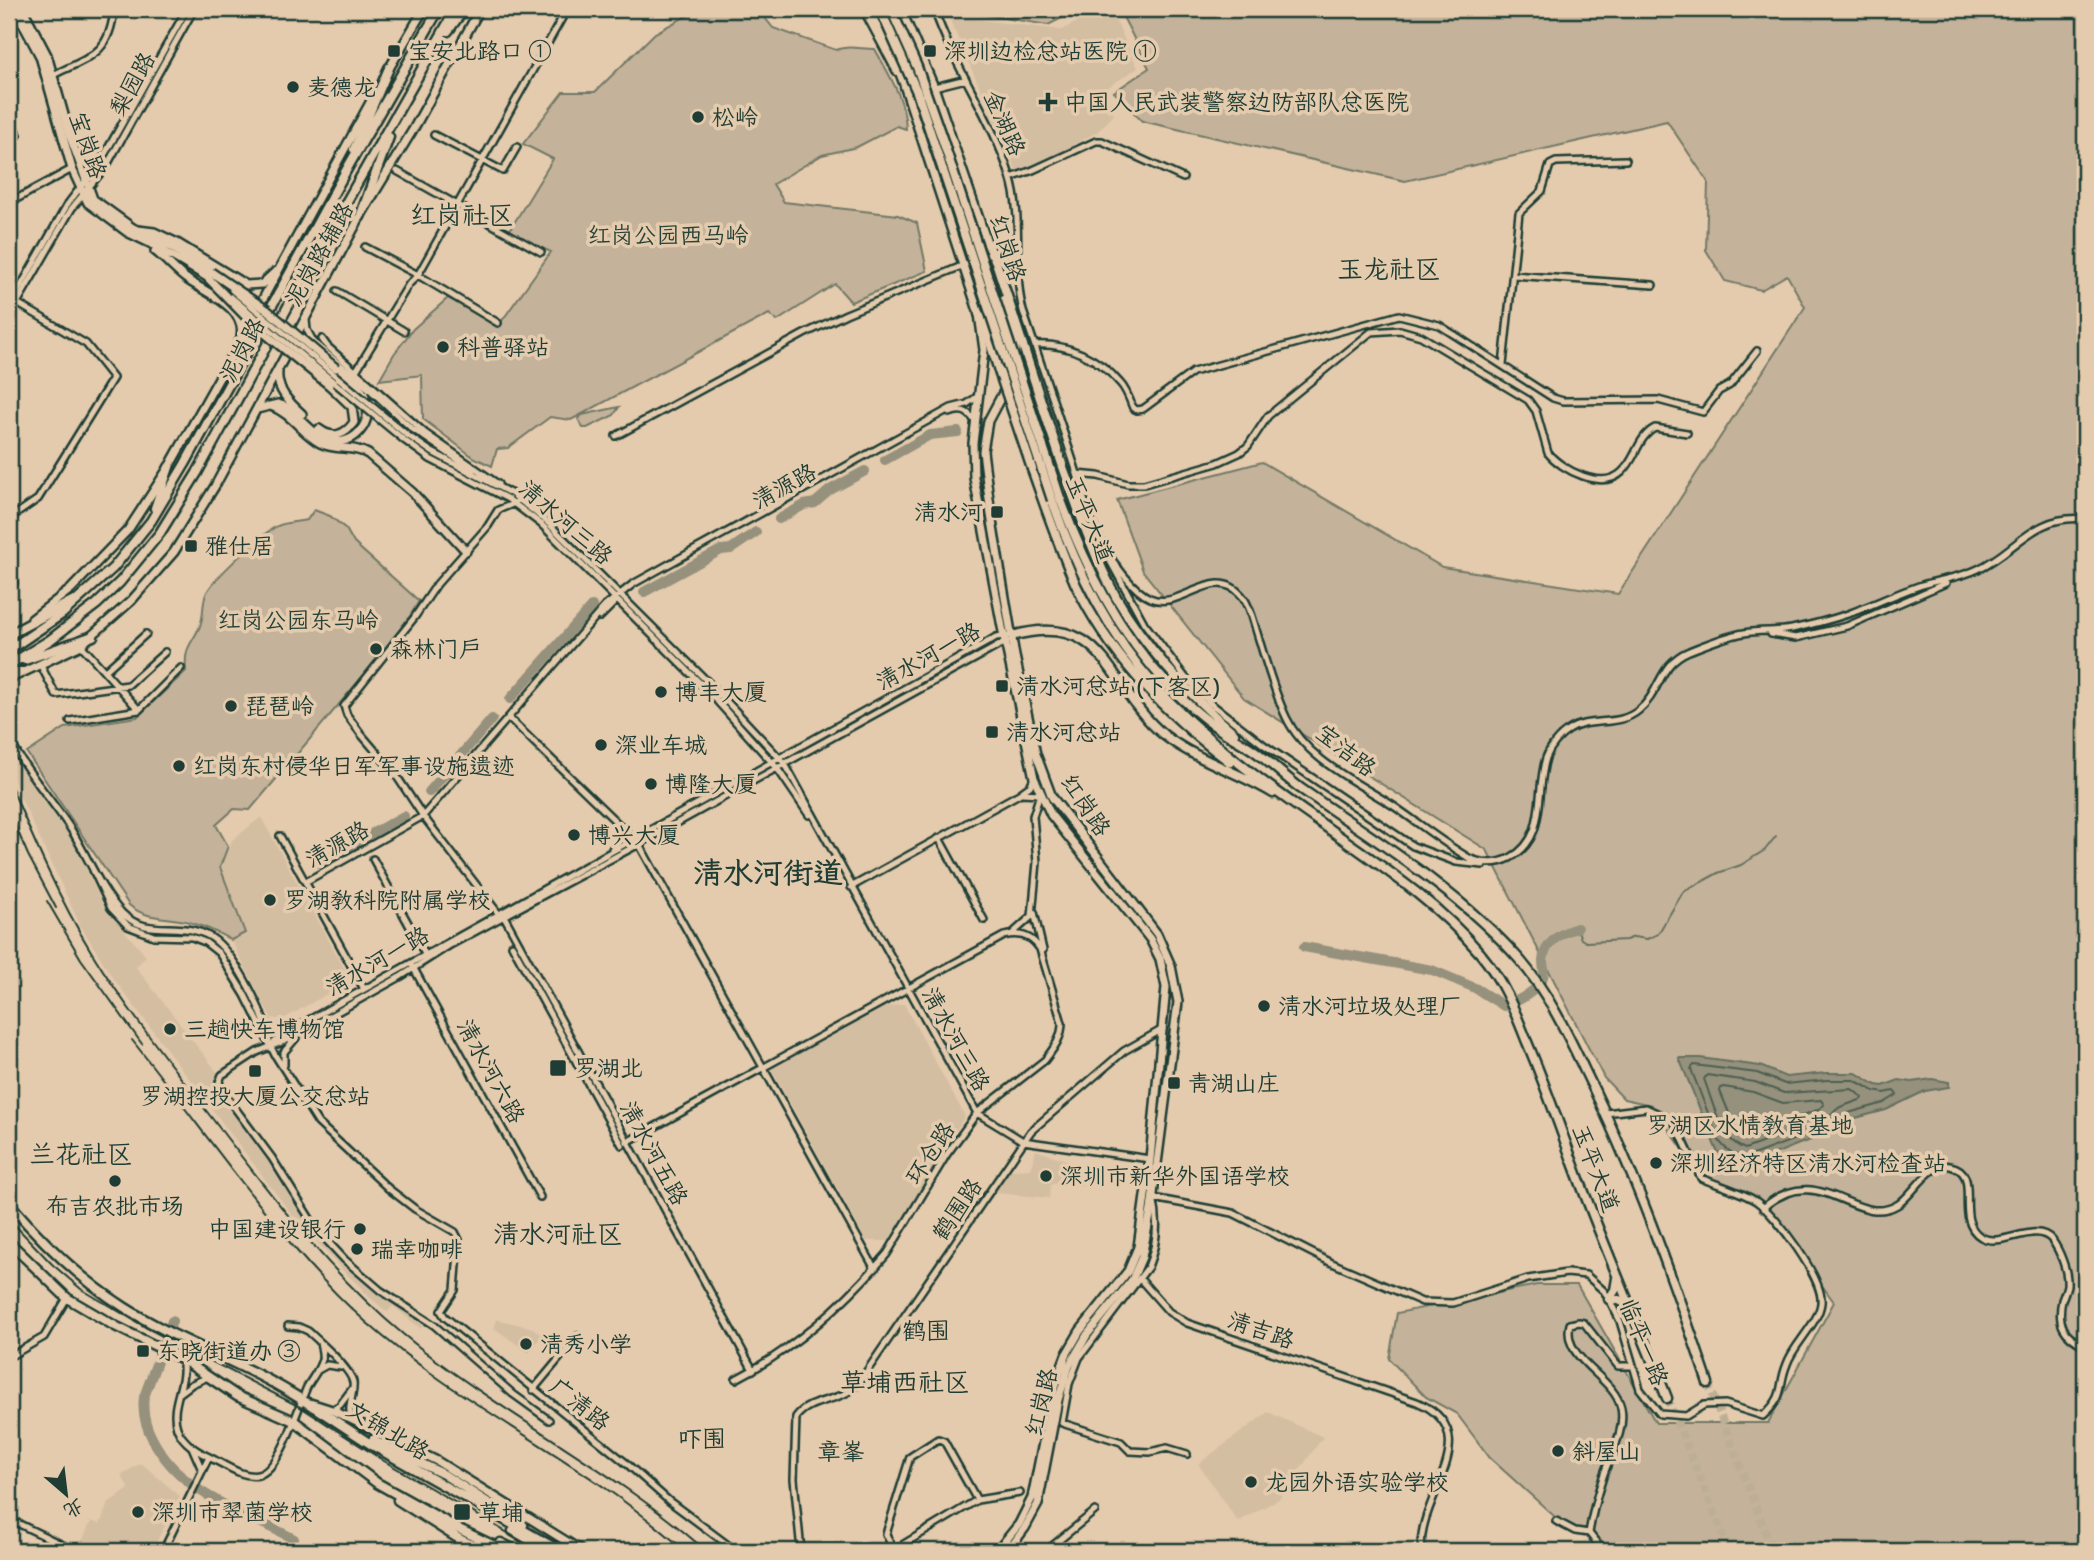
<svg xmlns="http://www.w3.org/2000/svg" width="2094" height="1560" font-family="Itim,'LXGW WenKai TC',sans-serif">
	<rect width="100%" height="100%" fill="#e5cbad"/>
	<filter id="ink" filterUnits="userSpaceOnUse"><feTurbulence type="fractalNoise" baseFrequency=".0143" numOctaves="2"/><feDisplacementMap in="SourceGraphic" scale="14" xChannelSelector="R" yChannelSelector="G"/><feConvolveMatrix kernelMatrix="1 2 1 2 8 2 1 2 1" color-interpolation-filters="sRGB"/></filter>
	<g filter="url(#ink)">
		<path fill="#d4bea2" d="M664,9H695L671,21Z
			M1100,9H1110L1138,68L1105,89L1114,115L1097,132L1019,176L948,16L1062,30Z
			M9,746L68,830L104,907L146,956L136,967L218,1073L214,1080L216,1089L261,1148L312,1226L344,1262L373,1288L425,1323L421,1329L393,1306L387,1312L362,1291L363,1289L345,1273L292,1215L113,978L80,925L19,794L9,769Z
			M261,817L348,975L343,985L282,1020L271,1018L231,940L244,933L220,867L232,840Z
			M904,1004L965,1116L890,1241H866L771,1069L884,1007Z
			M1036,1150L1087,1167L1084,1186L1058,1182L1051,1185L1049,1198L995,1193L1010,1170L1030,1169Z
			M497,1319L533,1328L542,1335L529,1353L494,1328Z
			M1268,1412L1323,1437L1279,1499L1238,1522L1198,1464Z
			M141,1463L180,1496L152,1551H96L81,1544L91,1521L100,1524L108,1503L129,1489L121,1475Z"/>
		<path fill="#c4b39a" stroke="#727867" stroke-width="2" d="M699,9H758L773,28L836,50C849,45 860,49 875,49C889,75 905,98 906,129L897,126L857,147L822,155L773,184L784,202L898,215L917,223L927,271L851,302L835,284L777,321L769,314L571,420L550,417L508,448L497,449L492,466L473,457L423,419L422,375L379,380L394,354L413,329L448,298L499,325L551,252L508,233L553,159L523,144L563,92H595L655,33Z
			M949,9H1080L1048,25Z
			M1119,9H2085V1551H1611L1554,1516L1490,1458L1457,1414L1426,1397L1389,1359L1397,1313L1537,1285H1577L1656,1423H1768L1834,1302L1763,1204L1745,1191L1703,1177L1651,1105L1624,1099L1604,1078L1487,850L1244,698L1143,571L1117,500L1262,462L1442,567L1618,594L1805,307L1787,275L1761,290L1725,281L1706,250L1708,182L1667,121L1405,181L1142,121L1114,92L1149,68Z
			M619,407L614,415L587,428H583L578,419L582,415Z
			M314,510L330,516L346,529L354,543L419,601L410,616L373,664L250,810L234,809L216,825L228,846L220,867L245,933L231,940C217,932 204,926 189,922C168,916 146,920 129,905L27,753L65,728L137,717L186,671C184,646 191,646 200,626C204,616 202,604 206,594C211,581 266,529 280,525C288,522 298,522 307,520Z"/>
		<path fill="#95917c" stroke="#666f5f" stroke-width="2" d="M1679,1058H1700L1760,1066L1786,1077L1826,1073H1856L1876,1085L1883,1086L1899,1080L1912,1082L1932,1079L1949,1082V1087L1925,1091L1886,1110L1848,1120L1831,1133L1799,1144L1746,1166L1729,1160L1717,1151Z"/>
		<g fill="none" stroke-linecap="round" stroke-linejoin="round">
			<path stroke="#4e5f51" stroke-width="2" d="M1694,1065L1757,1073L1785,1084L1827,1080H1854L1874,1091L1884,1093L1894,1091L1897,1095L1884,1103L1845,1114L1827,1127L1745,1158C1733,1154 1725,1150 1718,1139L1691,1069Z
				M1707,1075L1755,1082L1784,1093L1852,1089L1863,1098L1860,1100L1840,1107L1823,1120L1745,1149C1720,1140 1713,1102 1704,1079Z
				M1724,1087L1753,1092L1783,1103L1821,1100L1824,1105L1817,1110L1745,1137L1736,1130L1720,1091L1721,1088Z"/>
			<path stroke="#666f5f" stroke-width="2" d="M1577,928L1581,939L1586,942L1626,940L1634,937L1647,939L1658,934L1683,892L1718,873L1741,865L1765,850L1776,836"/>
			<path stroke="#95917c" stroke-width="10" d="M885,460L930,435L958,432
				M779,519L804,505L815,503L830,490L865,471
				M644,592L721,550L731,549L756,532
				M510,699L592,606
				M429,792L492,719
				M319,863L404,816
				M1304,947L1432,970L1475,988L1504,1006C1517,1002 1538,991 1543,977C1545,972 1543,966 1543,961C1544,943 1561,932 1577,928
				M172,1321L144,1397C142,1412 145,1425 152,1438C182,1496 241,1510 294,1539"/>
			<path stroke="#bdaf95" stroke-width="8" stroke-dasharray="8 4" stroke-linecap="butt" d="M1708,1383L1773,1551
				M1667,1398L1730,1551"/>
			<g stroke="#1f3d34" stroke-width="10">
				<path id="minor" d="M934,9C954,67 992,118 1010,176C1024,220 1012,267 1023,311C1041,363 1058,415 1075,467C1083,493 1089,524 1104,547C1113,562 1133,591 1150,598C1181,612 1215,561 1243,597C1251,607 1254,624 1258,636C1266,663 1274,691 1286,717C1306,760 1357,782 1395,807C1420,824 1443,843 1469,858C1483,864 1496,865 1510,858C1548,838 1535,793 1546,758C1550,747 1559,736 1569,730C1590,716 1618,728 1639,710C1661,692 1658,664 1689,651C1707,644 1726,636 1744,633C1760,630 1776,632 1792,629C1810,625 1830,620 1848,614C1873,605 1897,593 1922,585C1941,579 1960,578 1978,569C2017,551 2033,514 2085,519
					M53,75C90,57 110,54 114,9
					M934,87L966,79
					M9,117L18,135
					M434,135L503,171L517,147
					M397,171L541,252
					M1011,178L1033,170L1096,141H1102L1183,178
					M9,203L72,169
					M365,247L418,275L498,323
					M999,250L1012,254L1017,260
					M1513,275L1653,285
					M337,291L404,331
					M9,307L67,205L102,159L187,9
					M9,317L72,208L107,165L194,9
					M306,320L307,330L314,343L367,387L411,428L473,470
					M322,339L327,346L425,433L498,484
					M1035,345C1067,343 1099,358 1120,383C1126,389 1130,400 1133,408L1137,410L1143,409L1193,372L1399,315L1439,325L1553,398L1563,401L1658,400L1703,412L1719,391L1730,385L1757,351
					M1503,365L1519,213L1542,191L1550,165L1556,162L1626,160
					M356,371L409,284L418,275L567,9
					M950,413C961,408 968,411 975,421
					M407,435L432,452L512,494L545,520L715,689L785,764L977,1113L1023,1141L1150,1159
					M616,436L804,334L846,314L993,253L1003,248L1016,236
					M404,440L430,459L508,499L541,524L709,692L777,768L809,815
					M1077,474L1098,476L1128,484H1144L1217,463L1239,453L1248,446L1268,416L1371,332L1400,330L1421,336L1528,400L1536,411L1548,453C1562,470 1602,491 1622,472C1636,460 1637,437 1655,428L1687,433
					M519,499L515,503L498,510L488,526L437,584L414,618L344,706L347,715L361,734L396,775L423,816L498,913L504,916L753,1370
					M9,519L38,499L113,378L86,344L17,303
					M1109,559L1144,623L1185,677L1210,703L1264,745L1413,846L1456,862L1483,865
					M9,586L14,583
					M600,617L615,602
					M1771,634L1796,638L1847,626L1946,583
					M81,645L139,710
					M40,664L56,695L128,685L165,652
					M105,671L146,634
					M509,718L639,844L875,1269
					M70,721L139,710L181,668
					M9,739C26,772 52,800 72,831C88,857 101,891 122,913C143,934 167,925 192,930C201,932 209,935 216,941C237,959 264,1012 269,1039
					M280,836L364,989
					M939,838L984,920
					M612,849C620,840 620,834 617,823
					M373,859L426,956
					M93,870L111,908L128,926L154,936L192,937L205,942L219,953L245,995L275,1055L318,1123L389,1189L415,1209L455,1232L459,1240L455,1290L441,1311L445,1317L626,1463L669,1501L736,1551
					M305,882L423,816L605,606L633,584L951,408L967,404L978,396
					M851,887L1019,794L1030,786L1034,778
					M1034,912L1043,950
					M1012,934L1032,916L1037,862L1033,816L1040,794L1022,793
					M512,945L622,1145
					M413,967L540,1197
					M266,1023L278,1030L288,1029
					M273,1043L298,1026L986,643L996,637L1007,636
					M284,1065V1052L296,1038
					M627,1142L1004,936C1019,932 1032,936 1040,949L1062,1023C1062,1038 1054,1048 1045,1060L977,1113L947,1154L887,1254C845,1303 793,1350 736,1379
					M1763,1208C1819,1158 1856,1229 1897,1205C1913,1196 1929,1161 1950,1166C1984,1172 1952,1219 1981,1237C2002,1249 2035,1220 2052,1240C2060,1251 2068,1271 2067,1285C2066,1290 2064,1295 2062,1300C2057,1324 2063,1335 2085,1346
					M1140,1279L1169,1312L1187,1323L1417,1402C1491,1434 1414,1500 1422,1551
					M288,1326L299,1327L308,1331C319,1341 350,1368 353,1382C355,1395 345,1408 353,1420
					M9,1357L44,1337L67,1298
					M182,1359C188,1383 169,1404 177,1428C183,1444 199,1452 213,1459C225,1465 244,1478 258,1475C281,1470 298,1407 307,1387C312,1378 320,1369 322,1359C323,1353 321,1348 320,1343
					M318,1370L327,1365L341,1367
					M533,1390L578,1336
					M180,1393L192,1384L208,1377
					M332,1410L340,1405L352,1389
					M549,1420L513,1394L434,1325L380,1290L345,1260L317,1230L272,1158L223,1092L219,1082L222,1075L257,1052L287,1040L400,977L450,945L639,844L1007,641
					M192,1447L202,1470
					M1187,1454L1167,1448L1150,1452L1130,1451L1121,1442L1062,1423L1069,1384L1079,1358L1148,1267C1157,1245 1159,1221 1153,1198L1233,1213L1330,1262L1422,1302L1453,1303L1528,1279L1567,1273L1586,1275L1604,1291L1609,1299L1620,1321L1640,1389L1660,1414L1686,1416L1704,1405L1725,1404L1763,1416C1787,1394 1777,1388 1787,1364C1793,1345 1819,1323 1821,1303C1824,1279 1776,1215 1756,1201C1742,1192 1717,1185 1701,1178L1674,1121L1646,1108L1606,1113
					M9,1519L75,1551
					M1556,1521L1575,1531L1589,1533L1603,1551
					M1589,1533C1592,1515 1596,1498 1602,1480C1608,1458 1626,1432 1621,1408C1614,1376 1561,1360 1570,1324L1579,1322L1584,1323L1618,1366H1632
					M894,1550L977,1500L1020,1493
					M163,1551L209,1457
					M801,1551L794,1479L796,1417C811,1397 841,1403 858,1384L1031,1131L1124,1051L1163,1029
					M894,1551L886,1534L910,1457L938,1439L944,1441L977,1500
					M1046,1551L1095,1511"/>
			</g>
			<g stroke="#1f3d34" stroke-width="12">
				<path id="major" d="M15,9L40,56L72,169L88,203L127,232L150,243L207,277
					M23,9L47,55L70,136L93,199L133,228L171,247L211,272
					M864,9L897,71
					M901,9L934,87L989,248
					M387,72L424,9
					M905,88L979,314L984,350L973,443L974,478L1002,627L1034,778L1051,815L1150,939L1160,959L1166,987L1150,1159L1138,1247L1128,1271L1080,1331L1066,1355L1054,1387L1032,1498L1019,1524L997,1551
					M138,230L154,232L177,243L246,285L262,284L275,272
					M155,251C167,260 176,272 188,280C208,294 247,308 241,337
					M1004,299L1016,340V363
					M258,308L373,97
					M278,372C276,390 290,403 302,414
					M271,406C291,413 302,433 320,443C335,451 353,445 368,454L413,493L466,551
					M257,409L278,404L284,406C300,415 312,437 332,441C358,446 376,417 364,394C358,384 346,376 336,368
					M319,429C332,439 345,436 354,422L352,407L329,385
					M32,619L71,589L128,530L169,467L252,319
					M9,679L81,645L131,601L174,552L215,486L360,217L414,128L480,9
					M310,1403L332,1410L437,1461L582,1551
					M1008,1551L1025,1528L1038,1504L1058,1400L1069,1366L1087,1335L1132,1280L1142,1257L1151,1210L1178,1002L1171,966L1157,934L1052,797L1036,754L1015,656L991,515L983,451L988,421L1013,374"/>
			</g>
			<g stroke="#1f3d34" stroke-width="13">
				<path id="highway" d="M871,9L890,45L907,91
					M448,31L464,9
					M354,149L389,68
					M360,217L389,137
					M988,244L996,262C1018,329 1039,397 1062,464C1078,509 1093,555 1116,597C1147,650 1188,694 1234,733
					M979,314L984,322L999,371
					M1032,469C1046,508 1059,547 1076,585C1110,656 1167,715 1230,762
					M1060,498C1086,568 1118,632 1170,687C1185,702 1201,717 1218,728C1230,737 1244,743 1256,752C1271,763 1285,777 1300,788C1375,840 1459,891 1519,959C1547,991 1567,1033 1585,1071C1635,1172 1672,1277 1708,1383
					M1052,500C1075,566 1108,633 1155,686C1201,737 1258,779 1315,819C1372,860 1433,898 1480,953C1502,979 1515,1011 1527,1042C1544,1082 1558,1122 1573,1163C1602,1242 1636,1319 1667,1398
					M155,508L169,467
					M14,632L72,601
					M1012,636C1108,609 1107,689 1164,735C1196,760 1238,772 1273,793
					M9,650L62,614L113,568L151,521L185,464L348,167L439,9
					M25,660L93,636
					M9,665L50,640L97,604L120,582L160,533L197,473L309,268L456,9
					M9,672H22
					M9,1203C43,1243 80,1279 124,1307C169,1336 220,1354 268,1380C304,1399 338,1423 372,1445L560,1551
					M9,1242L67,1298L115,1326L182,1359L237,1396L294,1421L377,1483L459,1529L505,1551
					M1617,1278L1615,1290L1609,1299L1619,1300L1630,1306
					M373,1440L443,1474L523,1525
					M398,1500L461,1540L486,1551
					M513,1531L546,1551
					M501,1543L517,1551"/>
			</g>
			<use href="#minor" stroke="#e5cbad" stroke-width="5"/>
			<use href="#major" stroke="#e5cbad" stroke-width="7"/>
			<use href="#highway" stroke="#e5cbad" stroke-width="8"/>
			<path stroke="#1f3d34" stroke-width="2" d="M9,781C33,839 59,899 92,953C132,1018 181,1077 227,1138C281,1208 335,1278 404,1335C500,1414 613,1468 706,1551
				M9,811L28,855L56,908
				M47,901L81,959L142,1044
				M132,1040C166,1083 199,1127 233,1171C274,1224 315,1277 366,1322C464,1409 588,1462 685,1551
				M9,1219L52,1264L81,1289L145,1327L302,1408L384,1461L539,1551"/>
			<g stroke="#1f3d34" stroke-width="10" stroke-linecap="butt">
				<path id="minor-bridge" d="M232,290L407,435
					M231,297L404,440"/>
			</g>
			<g stroke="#1f3d34" stroke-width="12" stroke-linecap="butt">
				<path id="major-bridge" d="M211,272L267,310L336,368
					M207,277L252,323L329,385"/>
			</g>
			<g stroke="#1f3d34" stroke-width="13" stroke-linecap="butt">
				<path id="highway-bridge" d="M880,9L917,92L1052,500
					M891,9L917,67L943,141L1060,498
					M999,371L1032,469"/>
			</g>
			<use href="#minor-bridge" stroke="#e5cbad" stroke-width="5"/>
			<use href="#major-bridge" stroke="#e5cbad" stroke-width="7"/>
			<use href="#highway-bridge" stroke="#e5cbad" stroke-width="8"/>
		</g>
	</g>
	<g fill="#1f3d34" stroke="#e5cbad" stroke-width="2.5">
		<rect x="387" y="44" width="14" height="14" rx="3.5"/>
		<rect x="923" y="44" width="14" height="14" rx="3.5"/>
		<circle cx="293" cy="87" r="7"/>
		<path d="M1044.5 91.5h7v7h7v7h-7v7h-7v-7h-7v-7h7z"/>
		<circle cx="698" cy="117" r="7"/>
		<circle cx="443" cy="347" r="7"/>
		<rect x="990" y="505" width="14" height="14" rx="3.5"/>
		<rect x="184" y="539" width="14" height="14" rx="3.5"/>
		<circle cx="376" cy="649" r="7"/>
		<rect x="995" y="679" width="14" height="14" rx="3.5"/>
		<circle cx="661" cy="692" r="7"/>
		<circle cx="231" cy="706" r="7"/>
		<rect x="985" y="725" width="14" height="14" rx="3.5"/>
		<circle cx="601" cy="745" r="7"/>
		<circle cx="179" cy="766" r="7"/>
		<circle cx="651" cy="784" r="7"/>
		<circle cx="574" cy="835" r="7"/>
		<circle cx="270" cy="900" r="7"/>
		<circle cx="1264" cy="1006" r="7"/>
		<circle cx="170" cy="1029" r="7"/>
		<rect x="549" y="1059" width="18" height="18" rx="3.5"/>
		<rect x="248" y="1064" width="14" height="14" rx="3.5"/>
		<rect x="1167" y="1076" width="14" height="14" rx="3.5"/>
		<circle cx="1656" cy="1163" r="7"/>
		<circle cx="1046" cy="1176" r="7"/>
		<circle cx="115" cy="1181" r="7"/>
		<circle cx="360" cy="1229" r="7"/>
		<circle cx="357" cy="1249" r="7"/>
		<circle cx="526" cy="1344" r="7"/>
		<rect x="136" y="1344" width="14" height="14" rx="3.5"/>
		<circle cx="1558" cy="1451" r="7"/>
		<circle cx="1251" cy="1482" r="7"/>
		<circle cx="138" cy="1512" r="7"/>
		<rect x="453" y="1503" width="18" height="18" rx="3.5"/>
	</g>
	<g text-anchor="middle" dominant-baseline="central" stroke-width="7" stroke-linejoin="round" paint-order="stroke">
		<g font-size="23" fill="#1f3d34" stroke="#e5cbad" text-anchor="start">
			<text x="408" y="51">宝安北路口 ①</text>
			<text x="944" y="51">深圳边检总站医院 ①</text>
			<text x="307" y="87">麦德龙</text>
			<text x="1064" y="102">中国人民武装警察边防部队总医院</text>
			<text x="712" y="117">松岭</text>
			<text x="457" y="347">科普驿站</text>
			<text x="983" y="512" text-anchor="end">清水河</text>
			<text x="205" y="546">雅仕居</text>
			<text x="390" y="649">森林门户</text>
			<text x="1016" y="686">清水河总站 (下客区)</text>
			<text x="675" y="692">博丰大厦</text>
			<text x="245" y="706">琵琶岭</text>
			<text x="1006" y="732">清水河总站</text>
			<text x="615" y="745">深业车城</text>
			<text x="193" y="766">红岗东村侵华日军军事设施遗迹</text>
			<text x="665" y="784">博隆大厦</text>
			<text x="588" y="835">博兴大厦</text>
			<text x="284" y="900">罗湖教科院附属学校</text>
			<text x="1278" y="1006">清水河垃圾处理厂</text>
			<text x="184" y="1029">三趟快车博物馆</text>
			<text x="574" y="1068">罗湖北</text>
			<text x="1188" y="1083">青湖山庄</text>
			<text x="255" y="1096" text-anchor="middle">罗湖控投大厦公交总站</text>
			<text x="1670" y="1163">深圳经济特区清水河检查站</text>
			<text x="1060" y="1176">深圳市新华外国语学校</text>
			<text x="115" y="1206" text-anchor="middle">布吉农批市场</text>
			<text x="346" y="1229" text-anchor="end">中国建设银行</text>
			<text x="371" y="1249">瑞幸咖啡</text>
			<text x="540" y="1344">清秀小学</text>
			<text x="157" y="1351">东晓街道办 ③</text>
			<text x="1572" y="1451">斜屋山</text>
			<text x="1265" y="1482">龙园外语实验学校</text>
			<text x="152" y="1512">深圳市翠菌学校</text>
			<text x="478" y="1512">草埔</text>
		</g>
		<g font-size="23" fill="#1f3d34" stroke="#e5cbad">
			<text transform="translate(132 84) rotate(-61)">梨园路</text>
			<text transform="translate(1005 123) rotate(66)">金湖路</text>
			<text transform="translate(88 145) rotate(71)">宝岗路</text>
			<text transform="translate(1008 248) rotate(72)">红岗路</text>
			<text transform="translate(319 254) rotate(-61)">泥岗路辅路</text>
			<text transform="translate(242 350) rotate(-62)">泥岗路</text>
			<text transform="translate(784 486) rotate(-29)">清源路</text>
			<text transform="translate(1090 519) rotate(68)">玉平大道</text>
			<text transform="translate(566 522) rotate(41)">清水河三路</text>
			<text transform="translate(928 656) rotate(-29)">清水河一路</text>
			<text transform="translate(1346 750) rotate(38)">宝洁路</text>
			<text transform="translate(1086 805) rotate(56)">红岗路</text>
			<text transform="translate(337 844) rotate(-30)">清源路</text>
			<text transform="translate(377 961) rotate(-30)">清水河一路</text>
			<text transform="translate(956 1039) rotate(61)">清水河三路</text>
			<text transform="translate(491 1071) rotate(61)">清水河六路</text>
			<text transform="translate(654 1153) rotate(61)">清水河五路</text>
			<text transform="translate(930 1153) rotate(-57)">环仓路</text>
			<text transform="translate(1596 1168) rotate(69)">玉平大道</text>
			<text transform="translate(957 1209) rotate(-56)">鹤围路</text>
			<text transform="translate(1261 1330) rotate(19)">清吉路</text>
			<text transform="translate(1644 1342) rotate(68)">临平一路</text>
			<text transform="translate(1041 1402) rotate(-76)">红岗路</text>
			<text transform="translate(580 1404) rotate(38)">广清路</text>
			<text transform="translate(388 1430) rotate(31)">文锦北路</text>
		</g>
		<g font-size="23" fill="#274339" stroke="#e5cbad">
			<text x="668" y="235">红岗公园西马岭</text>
			<text x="298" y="620">红岗公园东马岭</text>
			<text x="1750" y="1125">罗湖区水情教育基地</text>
		</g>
		<g font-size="24" fill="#1f3d34" stroke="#e5cbad">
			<text x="926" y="1330">鹤围</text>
			<text x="702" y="1438">吓围</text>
			<text x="841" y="1451">章峯</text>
		</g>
		<g font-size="26" fill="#1f3d34" stroke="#e5cbad">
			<text x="462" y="215">红岗社区</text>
			<text x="1389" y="269">玉龙社区</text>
			<text x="81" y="1154">兰花社区</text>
			<text x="558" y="1234">清水河社区</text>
			<text x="905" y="1382">草埔西社区</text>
		</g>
		<g font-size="30" font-weight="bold" fill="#1f3d34" stroke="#e5cbad">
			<text x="768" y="872">清水河街道</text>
		</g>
	</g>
	<rect width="2094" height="1560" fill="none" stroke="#e5cbad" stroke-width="35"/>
	<rect x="18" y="18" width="2059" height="1525" fill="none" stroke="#1f3d34" stroke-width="2.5" filter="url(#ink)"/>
	<g transform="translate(66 1494) rotate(152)" stroke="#e5cbad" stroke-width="5" paint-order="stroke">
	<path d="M0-5L12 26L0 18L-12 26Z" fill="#1f3d34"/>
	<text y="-10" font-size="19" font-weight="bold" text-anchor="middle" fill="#1f3d34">北</text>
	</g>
</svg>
